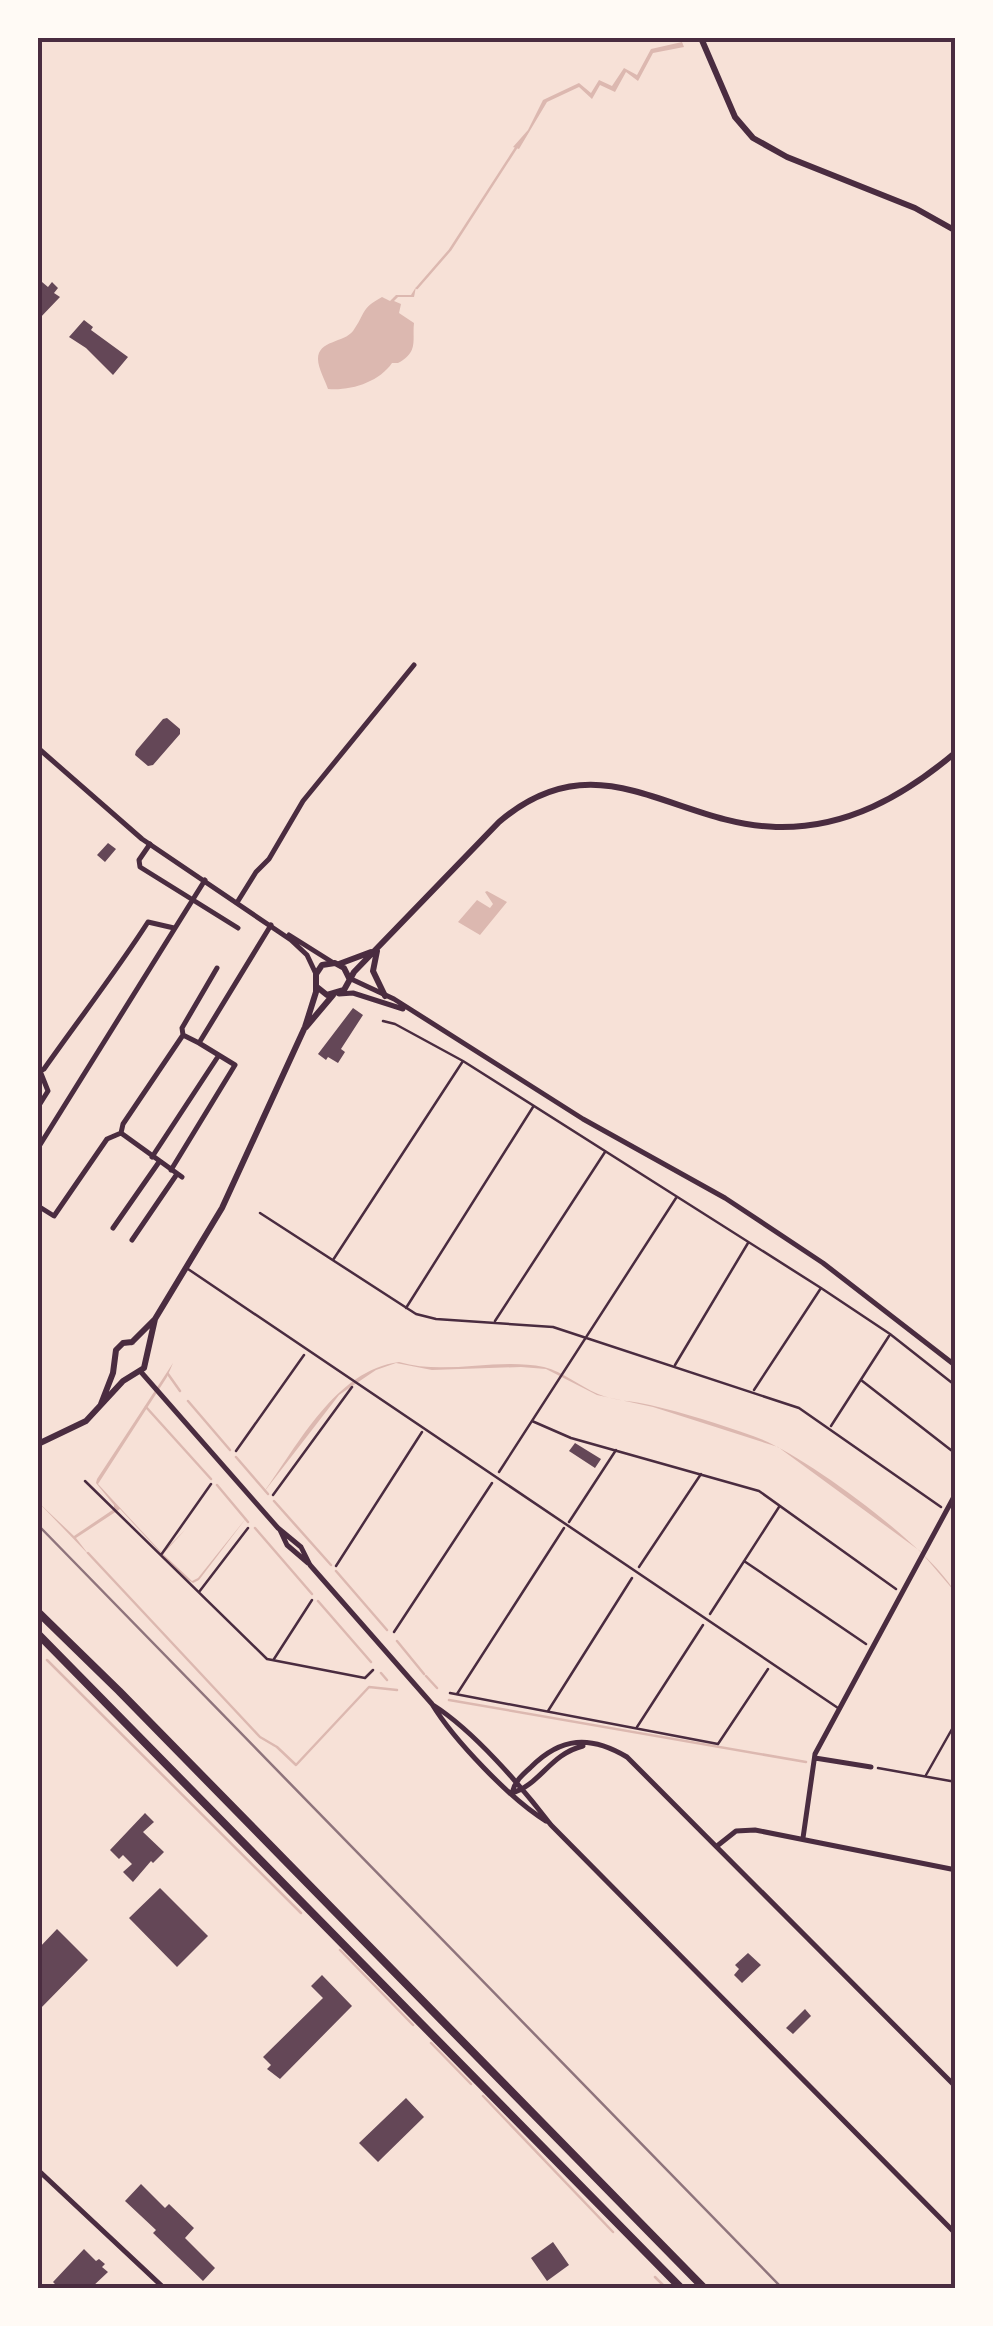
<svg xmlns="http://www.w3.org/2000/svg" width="993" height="2326" font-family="'DejaVu Sans',sans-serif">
	<rect width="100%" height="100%" fill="#f7e1d7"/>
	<path fill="#dcb8b0" d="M682,42L684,47L653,53L638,81L626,72L615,92L600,85L592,99L579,87L547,102L519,149L513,147L528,130L543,100L579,83L591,93L599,80L612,86L624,68L637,75L651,49Z
		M416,287L414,297H398L394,301L401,304L399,313L414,323C412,340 419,352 398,363H392C379,382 351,391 328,389C325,380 318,368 318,359C318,340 344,343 353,331C366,313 360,309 382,297L390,301L396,295H411Z
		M487,891L507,902L480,935L458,922L477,900L490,908L493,904L485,892Z
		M399,1362C446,1376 496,1357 544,1367C564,1372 579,1386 598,1394C614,1401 634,1401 650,1405C685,1413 719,1424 753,1436C802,1452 930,1548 955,1592L920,1551L778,1447L653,1407L597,1395L546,1369L521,1367L432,1370L396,1363L376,1370L339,1395L264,1492C298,1445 336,1370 399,1362Z
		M173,1363L167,1377L98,1484L162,1553L185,1530L163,1554L192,1581L198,1578L247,1517L199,1580L193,1583L181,1575L120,1509L76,1538L89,1555L38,1502L74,1536L114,1509V1505L96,1483L97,1479Z"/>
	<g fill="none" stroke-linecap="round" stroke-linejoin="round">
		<path stroke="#dcb8b0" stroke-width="2.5" d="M417,288L450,250L516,148
			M168,1374L180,1391
			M188,1401L230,1450
			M146,1407L211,1479
			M236,1457L268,1494
			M217,1485L248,1522
			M274,1501L331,1565
			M255,1528L312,1594
			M88,1553L260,1737L277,1747L296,1765L369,1687L397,1690
			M336,1571L387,1630
			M318,1601L371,1662
			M397,1641L424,1674
			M47,1660L301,1913
			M381,1673L387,1680
			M426,1676L437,1688
			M449,1700L806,1762
			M340,1950L413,2025
			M431,2043L471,2084
			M483,2096L613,2232
			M655,2277L666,2288"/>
	</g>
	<path fill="#644757" d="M42,282L48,287L52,282L58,288L54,293L60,297L38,320V288Z
		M84,320L93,327L91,330L128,357L113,375L86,348L69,337Z
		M167,718L180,729V734L153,765L148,766L135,755L136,751L163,719Z
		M108,843L116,849L105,862L97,855Z
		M353,1008L363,1015L341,1049L345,1052L338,1063L328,1057L326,1060L318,1054Z
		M575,1443L601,1459L595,1468L569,1451Z
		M145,1813L154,1822L143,1832L164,1852L153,1863L151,1861L133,1882L123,1872L132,1864L123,1855L119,1859L110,1850Z
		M160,1888L208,1936L177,1967L129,1918Z
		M57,1929L88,1960L38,2011V1949Z
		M748,1953L761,1965L742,1983L734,1975L739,1969L735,1965Z
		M322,1975L352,2006L280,2079L267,2069L271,2065L263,2057L323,1998L311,1986Z
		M805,2009L811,2016L793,2034L786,2028Z
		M406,2098L424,2117L378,2162L359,2143Z
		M141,2184L165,2208L169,2204L194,2228L185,2238L215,2268L203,2281L153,2233L156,2230L125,2201Z
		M553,2242L569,2265L547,2281L531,2258Z
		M84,2249L96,2261L99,2259L105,2264L102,2267L108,2272L91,2288H59L53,2282Z"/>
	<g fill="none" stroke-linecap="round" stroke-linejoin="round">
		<path stroke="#4a2c40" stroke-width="2.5" d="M383,1021L395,1024L463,1061L821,1288L890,1334L956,1386
			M260,1213L416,1314L436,1319L553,1327L799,1408L941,1507
			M333,1260L463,1061
			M406,1308L533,1107
			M495,1321L605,1152
			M675,1365L748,1243
			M861,1380L956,1454
			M754,1390L821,1288
			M532,1421L571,1438L759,1491L896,1589
			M831,1426L889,1336
			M236,1451L304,1355
			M499,1472L676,1198
			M85,1481L267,1659L365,1678L373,1670
			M273,1495L352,1387
			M569,1522L616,1450
			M161,1555L211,1484
			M744,1561L866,1644
			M336,1566L422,1432
			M639,1567L701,1474
			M199,1592L248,1528
			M710,1614L779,1507
			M394,1632L492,1483
			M274,1659L312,1600
			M450,1693L718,1744L768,1669
			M457,1694L564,1528
			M548,1711L632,1578
			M637,1727L703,1625
			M878,1768L956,1782
			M926,1775L956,1722"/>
		<path stroke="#4a2c40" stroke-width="2.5" d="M188,1269L838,1708"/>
		<path stroke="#4a2c40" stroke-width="5" d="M150,844L139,860L140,867L238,928
			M238,901L256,872L269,859L303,801L414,665
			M217,968L182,1028L183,1035L199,1043L271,925
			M38,1072L44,1069C79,1019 116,972 148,922L174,928
			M38,1107L48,1091L40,1071
			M38,1148L205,880
			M152,1157L219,1055
			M171,1170L235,1065L199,1043
			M182,1177L121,1133L123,1124L183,1035
			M38,1206L54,1216L107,1139L121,1133
			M113,1228L159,1162
			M132,1240L177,1174
			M141,1372L278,1528L301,1547L310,1565L432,1704C453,1739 511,1800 546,1821
			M280,1530L287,1545L308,1563
			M433,1705C474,1731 521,1786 551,1825L956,2234
			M815,1758L871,1767
			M512,1793C515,1781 522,1775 531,1767C561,1737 590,1735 627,1757L956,2087
			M512,1793C540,1785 550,1754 583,1746
			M803,1838L815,1754L956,1493
			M717,1846L736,1831L755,1830L956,1870
			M38,2170L164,2288"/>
		<path stroke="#4a2c40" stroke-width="5" d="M38,748L142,839L291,940L307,955L316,974
			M289,935L332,962
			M349,978L394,999L583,1119L725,1198L823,1263L956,1366
			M339,994L353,993L403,1009"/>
		<path stroke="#4a2c40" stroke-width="6" d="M701,38L735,117L753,138L787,157L915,208L956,231
			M377,951L373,971L385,996
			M339,964L371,952
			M317,987L327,995L344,990L354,972L499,822C599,737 672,824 776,827C846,829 904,796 956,752
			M306,1027L333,995
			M132,1342L154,1320
			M101,1404L113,1373L116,1350L123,1343L132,1342
			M38,1444L86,1421L123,1381L144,1368L155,1319L222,1208L305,1027L316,992V974L322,965L335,963L344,968L349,978"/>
		<path stroke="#4a2c40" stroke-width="8" d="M38,1612L119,1691L704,2288
			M38,1634L681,2288"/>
		<path stroke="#8f747c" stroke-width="2.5" d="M38,1525L782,2288"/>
	</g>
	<rect width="993" height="2326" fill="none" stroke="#fffaf5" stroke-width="80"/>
	<rect x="40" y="40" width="913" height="2246" fill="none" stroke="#4a2c40" stroke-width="4"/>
</svg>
